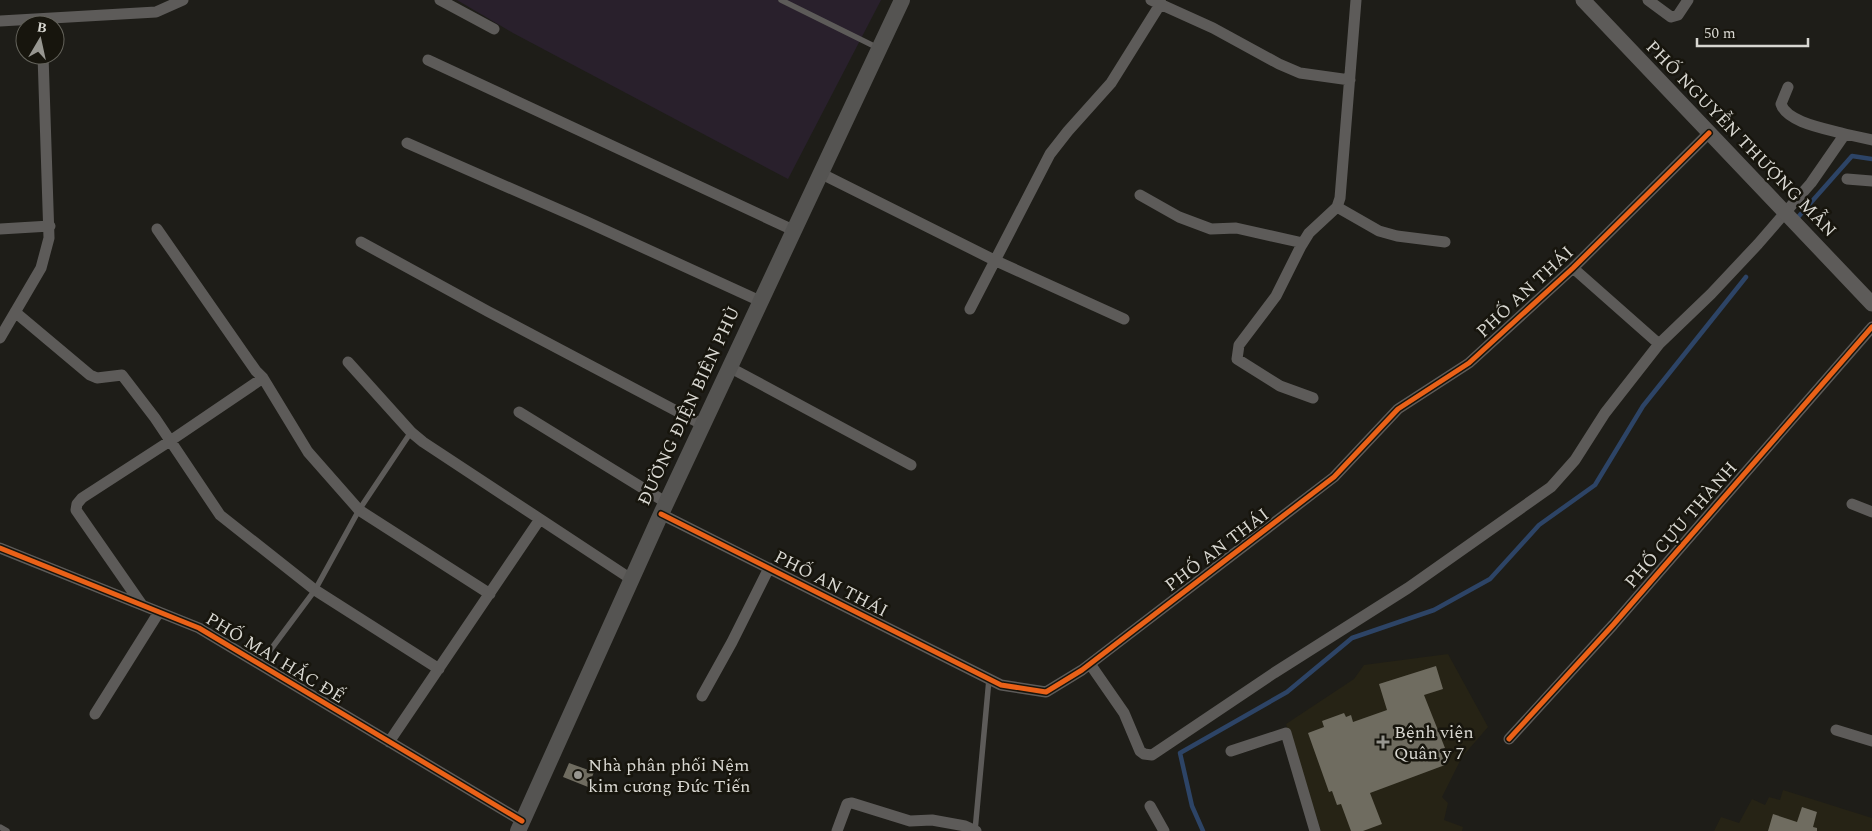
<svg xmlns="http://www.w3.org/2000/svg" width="1872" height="831" font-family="Spectral,serif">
	<rect width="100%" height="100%" fill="#1e1d18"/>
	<path fill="#262315" d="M1448,654L1488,727L1462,757L1442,797L1448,803L1444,820L1463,827L1462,831H1321L1286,724L1354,679L1364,665Z
		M1783,790L1872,818V831H1714L1721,817L1739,823L1752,799L1765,805L1769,797L1780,800Z"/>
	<path fill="#29202c" d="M457,0H881L788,179L513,33Z"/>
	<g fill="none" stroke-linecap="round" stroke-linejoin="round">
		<path stroke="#2d4466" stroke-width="4.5" d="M1799,216L1852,156L1872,159
			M1203,831L1192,806L1180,753L1287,692L1352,638L1434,610L1490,579L1539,525L1595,485L1643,406L1746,277"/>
	</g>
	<path fill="#6f6c60" d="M1436,666L1443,689L1424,695L1445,748L1440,750L1445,765L1370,793L1382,824L1363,831H1351L1341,804L1337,805L1332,791L1329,792L1308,733L1324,727L1322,721L1344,713L1346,717L1351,715L1353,722L1387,710L1379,684Z
		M569,763L594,772L588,787L563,777Z
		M1802,807L1817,812L1813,827L1817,828V831H1768L1773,814L1797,822Z"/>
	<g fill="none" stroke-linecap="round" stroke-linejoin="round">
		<path stroke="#5d5b59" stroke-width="5.5" d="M781,0L878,48
			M260,664L315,590L359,510L411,432
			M0,827L7,831
			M975,831L989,679"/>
		<path stroke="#5d5b59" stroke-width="11" d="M440,0L494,29
			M1151,0L1213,28L1279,64L1300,73L1350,80
			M1648,0L1671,17L1678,15L1688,0
			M0,21L156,12L183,0
			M428,60L793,230
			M1788,87L1781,104C1787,123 1828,129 1845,134
			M407,143L585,221L760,301
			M820,173L994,260L1124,319
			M1847,179L1872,181
			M1140,195L1179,217L1211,229L1236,228L1303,243
			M1337,207L1379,231L1397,236L1445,242
			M0,229L50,226
			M157,229L256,371L263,378L308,452L359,510L490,594
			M361,242L489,312L703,425
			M1573,268L1659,344
			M970,309L1050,154L1068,131L1111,83L1161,3
			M15,312L90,375L97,378L122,375L155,418L220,515L315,590L439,669
			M0,338L41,268L49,238L43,55
			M348,362L411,432L423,442L631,579
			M729,367L911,465
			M1313,398L1280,386L1237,359L1239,345L1276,296L1301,246L1309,233L1337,207L1340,198L1356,0
			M519,412L667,503
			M1852,504L1872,512
			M661,514L1001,685L1046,692L1082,670L1334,477L1398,409L1469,363L1573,268L1709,133
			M0,548L199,628L522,821
			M142,605L76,510L77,504L82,498L170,441L263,378
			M1090,664L1124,713L1140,751L1144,754L1152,755L1274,673L1408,588L1551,487L1575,460L1605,413L1659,344L1711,294L1758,244L1811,183L1845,134L1872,140
			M702,696L732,642L769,568
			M95,714L159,612
			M1836,730L1872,741
			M1509,739L1613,625L1872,327
			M389,742L540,519
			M1231,751L1286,733L1315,831
			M1150,806L1164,831
			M837,831L847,804L852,803L910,821L932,820L965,826L976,831"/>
		<path stroke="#5d5b59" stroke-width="15" d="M1583,0L1872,304"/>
		<path stroke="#555452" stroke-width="16" d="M518,831L661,514L902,0"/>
		<g stroke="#17150d" stroke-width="8">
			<path id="cycleway" d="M661,514L1001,685L1046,692L1082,670L1334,477L1398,409L1469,363L1573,268L1709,133
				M0,548L199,628L522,821
				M1509,739L1613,625L1872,327"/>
		</g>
		<use href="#cycleway" stroke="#ea6118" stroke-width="5"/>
	</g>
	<g fill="#979690" stroke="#17150d" stroke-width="2">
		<path d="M1380.5 734.5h5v5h5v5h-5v5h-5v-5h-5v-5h5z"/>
		<circle cx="578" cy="775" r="5"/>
	</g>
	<g text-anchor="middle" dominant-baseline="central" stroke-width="5" stroke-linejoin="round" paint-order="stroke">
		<g font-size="18" fill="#d8d7d1" stroke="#17150d">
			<text transform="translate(1741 139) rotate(46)">PHỐ NGUYỄN THƯỢNG MẪN</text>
			<text transform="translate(1525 292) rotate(-43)">PHỐ AN THÁI</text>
			<text transform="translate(689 406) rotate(-65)">ĐƯỜNG ĐIỆN BIÊN PHỦ</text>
			<text transform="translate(1681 525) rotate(-49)">PHỐ CỰU THÀNH</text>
			<text transform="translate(1217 550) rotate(-37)">PHỐ AN THÁI</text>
			<text transform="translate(831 584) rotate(27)">PHỐ AN THÁI</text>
			<text transform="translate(275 658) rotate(31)">PHỐ MAI HẮC ĐẾ</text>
		</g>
		<g font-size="18" fill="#d8d7d1" stroke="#17150d" text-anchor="start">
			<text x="1394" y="732">Bệnh viện<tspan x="1394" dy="21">Quân y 7</tspan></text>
			<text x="588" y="765">Nhà phân phối Nệm<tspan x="588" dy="21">kim cương Đức Tiến</tspan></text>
		</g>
	</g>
	<g transform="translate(40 40) rotate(9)"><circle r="24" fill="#17150d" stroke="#64635b"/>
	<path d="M0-4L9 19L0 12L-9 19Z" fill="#979690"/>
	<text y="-8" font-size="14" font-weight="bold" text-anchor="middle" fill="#d8d7d1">B</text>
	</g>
	<path d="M1697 38v8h111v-8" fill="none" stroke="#d8d7d1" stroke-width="2.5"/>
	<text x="1704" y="38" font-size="15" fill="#d8d7d1" stroke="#17150d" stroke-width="4" paint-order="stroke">50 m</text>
</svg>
